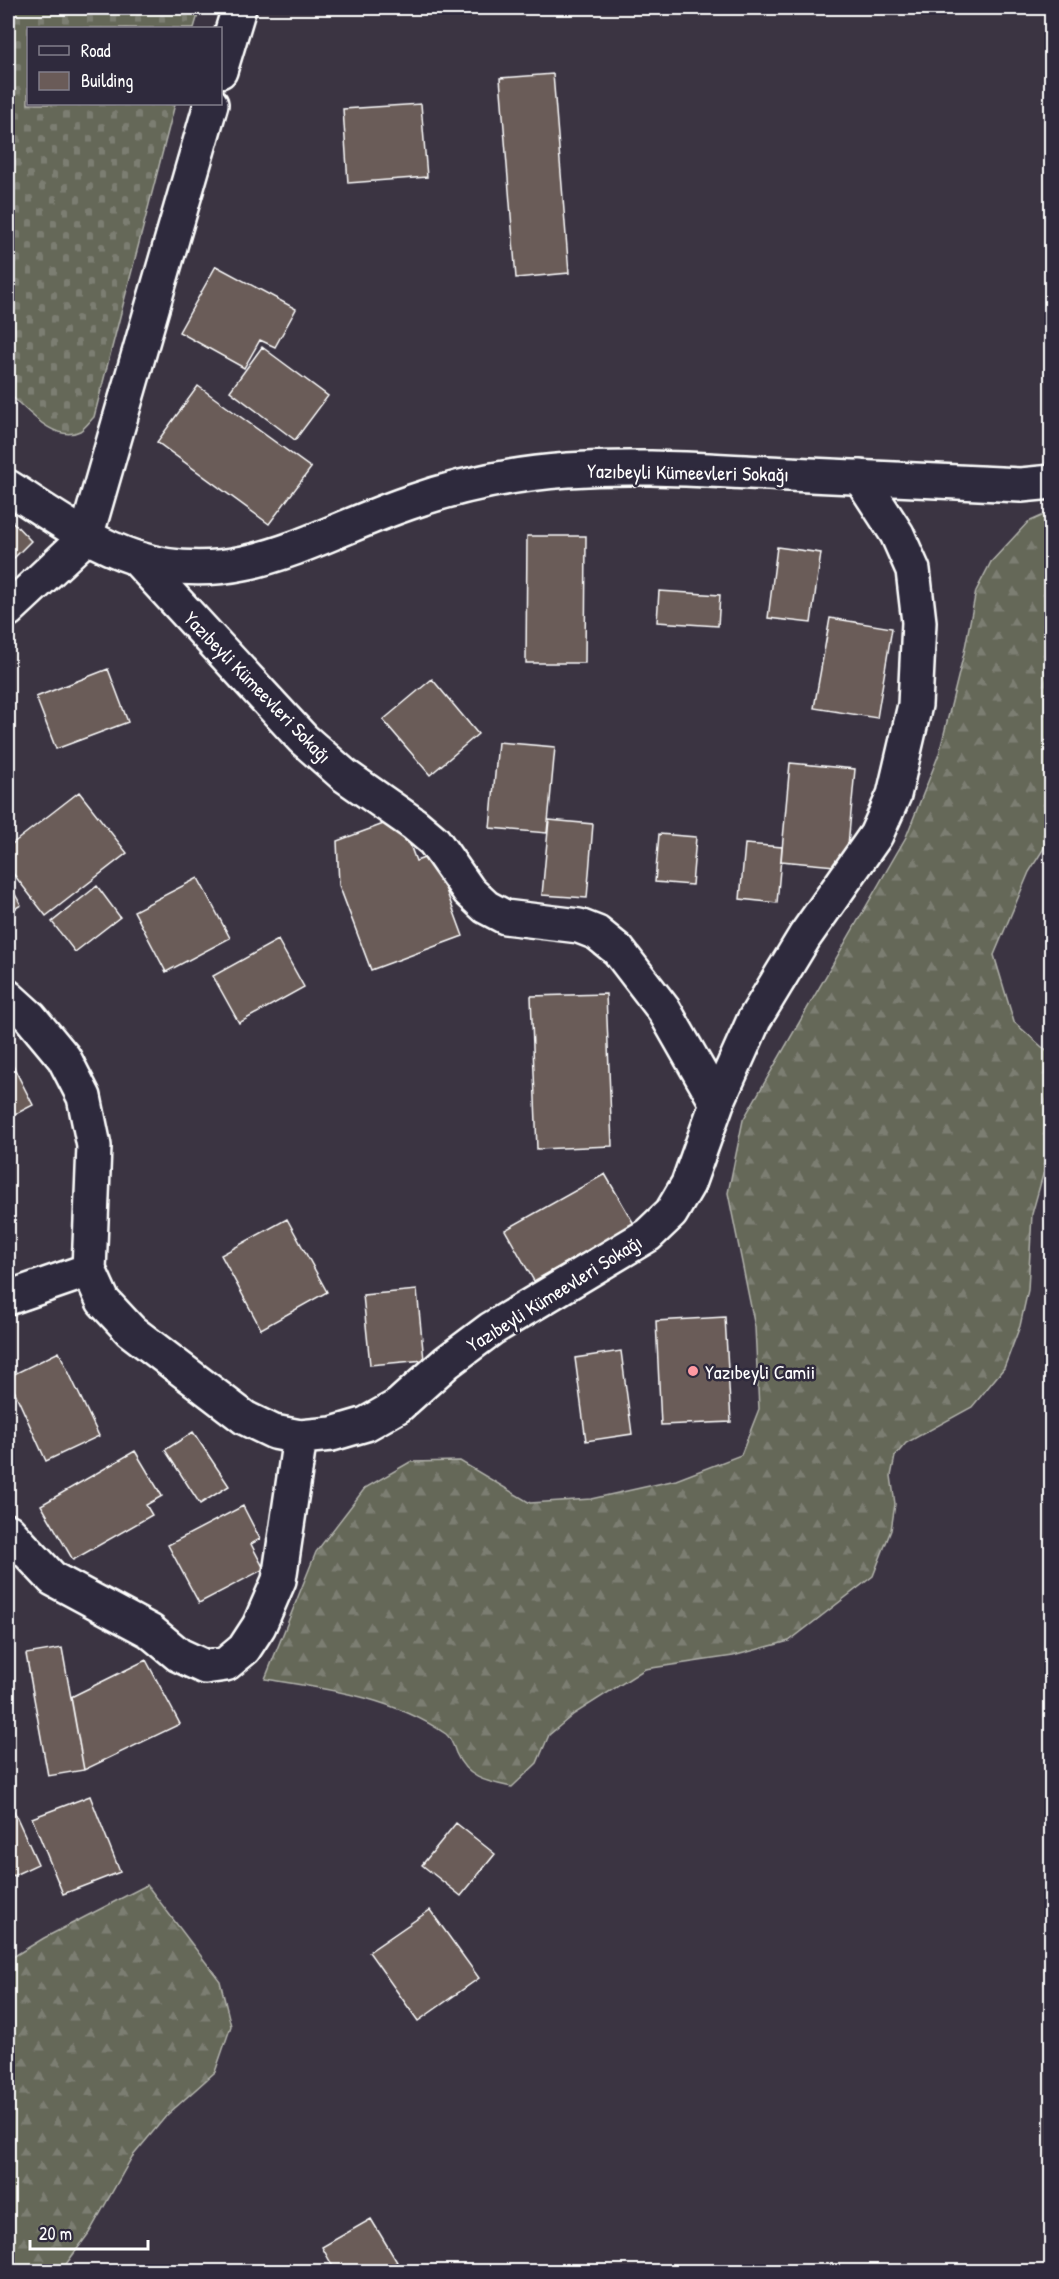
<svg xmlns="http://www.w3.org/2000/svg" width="1059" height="2279" font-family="'Patrick Hand',sans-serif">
	<defs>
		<pattern id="forest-firs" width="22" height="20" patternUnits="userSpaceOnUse" patternTransform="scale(1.5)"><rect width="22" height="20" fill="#656759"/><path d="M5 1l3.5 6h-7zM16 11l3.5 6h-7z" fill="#7c7e72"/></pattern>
		<pattern id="cemetery-stones" width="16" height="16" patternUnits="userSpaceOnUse" patternTransform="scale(1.5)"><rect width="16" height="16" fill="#656759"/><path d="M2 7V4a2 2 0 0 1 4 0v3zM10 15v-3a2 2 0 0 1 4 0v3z" fill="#7c7e72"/></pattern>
	</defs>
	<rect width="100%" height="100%" fill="#3b3442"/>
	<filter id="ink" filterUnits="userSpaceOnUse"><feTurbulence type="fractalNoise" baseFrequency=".0167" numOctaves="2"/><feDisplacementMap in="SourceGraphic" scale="12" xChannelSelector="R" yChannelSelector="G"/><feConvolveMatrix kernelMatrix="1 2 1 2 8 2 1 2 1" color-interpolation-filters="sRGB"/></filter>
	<g filter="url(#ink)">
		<path fill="url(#forest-firs)" stroke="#b2b3ac" stroke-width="1.5" d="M1051,512V837L1029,872L994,955L1014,1022L1051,1055V1146L1032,1214L1028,1290L1020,1326L1004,1368L972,1407L906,1443L895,1456L891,1476L895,1504L891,1530L873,1576L789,1641L733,1656L645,1669L574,1714L549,1735L537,1763L512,1787C488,1782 467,1779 456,1753C454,1747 451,1738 446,1734C392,1697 328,1689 265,1679L316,1552L365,1488L410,1462L460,1461L530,1503L591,1499L676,1480L741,1455L759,1409L755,1327L728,1193L743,1120L906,837L939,754L964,653L976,591L991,562L1028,522Z
			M147,1885L220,1981L231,2026L215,2072L167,2115L132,2157L89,2233L61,2271H8V1960L44,1938Z"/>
		<path fill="url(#cemetery-stones)" stroke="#b2b3ac" stroke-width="1.5" d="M8,8H200L194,28H28V104H175L94,417C90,421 85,428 80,431C54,444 26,408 8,393Z"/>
		<path fill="#6a5b58" stroke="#fff" stroke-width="1.5" d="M553,74L569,273L516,278L500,78Z
			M421,104L427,177L348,183L343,109Z
			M216,266L296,309L275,347L260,340L244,368L179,332Z
			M262,347L328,396L295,440L230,391Z
			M198,386L311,468L269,524L157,442Z
			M8,517L31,541L8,564Z
			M527,536H586L585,663H526Z
			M777,547L821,553L811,623L768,618Z
			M659,591L720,595L718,626L657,622Z
			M830,618L892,628L877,718L814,708Z
			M108,669L128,722L56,749L36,697Z
			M432,679L478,734L430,775L383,720Z
			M498,742L555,747L547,833L490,828Z
			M790,763L855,769L846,867L781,861Z
			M79,792L127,853L46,916L8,867V847Z
			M400,818L416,861L433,855L463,936L371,970L339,885L337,841Z
			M549,820L593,824L587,898L542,895Z
			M659,834L696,837L692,885L655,882Z
			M745,844L782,847L777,903L740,899Z
			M198,878L230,938L166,972L134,911Z
			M8,882L21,905L8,913Z
			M97,886L120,917L75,952L52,922Z
			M278,940L304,987L239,1023L213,976Z
			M606,994L612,1146L537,1149L531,996Z
			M8,1056L33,1105L8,1118Z
			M605,1174L634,1224L534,1281L505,1230Z
			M287,1219L327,1292L261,1329L221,1255Z
			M417,1290L424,1360L370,1365L363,1295Z
			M725,1317L731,1422L661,1425L656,1321Z
			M621,1351L632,1434L586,1441L575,1358Z
			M59,1352L99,1436L46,1461L8,1377Z
			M193,1432L229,1486L200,1504L165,1450Z
			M135,1451L162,1496L146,1505L152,1515L73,1560L41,1505Z
			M243,1506L260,1539L251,1544L264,1569L199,1603L168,1545Z
			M62,1648L84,1770L48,1776L26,1654Z
			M146,1660L180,1724L84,1770L71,1697Z
			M90,1796L120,1872L63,1894L32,1818Z
			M8,1798L38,1864L8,1878Z
			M456,1823L495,1854L461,1896L422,1865Z
			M430,1910L479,1978L418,2021L369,1952Z
			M371,2219L397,2262L381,2272H336L322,2247Z"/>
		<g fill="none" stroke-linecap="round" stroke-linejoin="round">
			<g stroke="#fff" stroke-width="38">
				<path id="minor" d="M220,71L239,8
					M136,558L303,739L344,775L414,824L434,841L469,891L486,907L505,917L579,926L597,933L618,950L664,1010L717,1103
					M8,610L86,537L211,104
					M8,997L30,1017L64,1058L84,1097L94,1146L89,1270L103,1301L131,1331L245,1418L274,1432L300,1437L332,1434L366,1424L398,1406L447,1362L491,1329L648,1235L671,1213L688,1184L717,1103L754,1020L805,936L876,835L894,795L915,705L919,622L913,570L897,534L860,477
					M8,1298L89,1270
					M8,1531L53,1579L150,1631L179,1655L205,1667L226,1664L244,1649L259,1626L279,1580L300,1437"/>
			</g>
			<g stroke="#fff" stroke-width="38">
				<path id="tertiary" d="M8,487C49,513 89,543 136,558C237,591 317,534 408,503C459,485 513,474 568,470C634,465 701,470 768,473C852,477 936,481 1021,485L1052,482"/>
			</g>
			<use href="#minor" stroke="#2f2a3d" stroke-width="33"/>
			<use href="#tertiary" stroke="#2f2a3d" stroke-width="33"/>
		</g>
	</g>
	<circle fill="#ff9aa2" stroke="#2f2a3d" stroke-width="2" cx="693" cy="1371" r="6"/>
	<g text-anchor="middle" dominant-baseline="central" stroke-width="5" stroke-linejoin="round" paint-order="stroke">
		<g font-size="20" fill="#fff" stroke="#2f2a3d">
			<text transform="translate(688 472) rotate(1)">Yazıbeyli Kümeevleri Sokağı</text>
			<text transform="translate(258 687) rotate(46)">Yazıbeyli Kümeevleri Sokağı</text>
			<text transform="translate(554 1293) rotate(-32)">Yazıbeyli Kümeevleri Sokağı</text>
		</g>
		<g font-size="20" fill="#fff" stroke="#2f2a3d" text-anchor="start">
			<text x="705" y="1371">Yazıbeyli Camii</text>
		</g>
	</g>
	<rect width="1059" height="2279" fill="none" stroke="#2f2a3d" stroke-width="30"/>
	<rect x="15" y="15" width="1029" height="2249" fill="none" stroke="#fff" stroke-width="2" filter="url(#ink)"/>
	<rect x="27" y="27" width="195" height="78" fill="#2f2a3d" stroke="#827f8b" stroke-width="1.5"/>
	<rect x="39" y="46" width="30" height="9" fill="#2f2a3d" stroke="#827f8b" stroke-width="1.5"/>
	<text x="81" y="57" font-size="18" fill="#ffffff">Road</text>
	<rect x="39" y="72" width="30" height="18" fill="#6a5b58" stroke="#827f8b" stroke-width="1.5"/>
	<text x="81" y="87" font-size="18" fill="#ffffff">Building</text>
	<path d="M30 2240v9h118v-9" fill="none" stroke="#ffffff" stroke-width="3"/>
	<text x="39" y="2240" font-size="18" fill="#ffffff" stroke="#2f2a3d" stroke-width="4.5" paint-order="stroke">20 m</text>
</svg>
